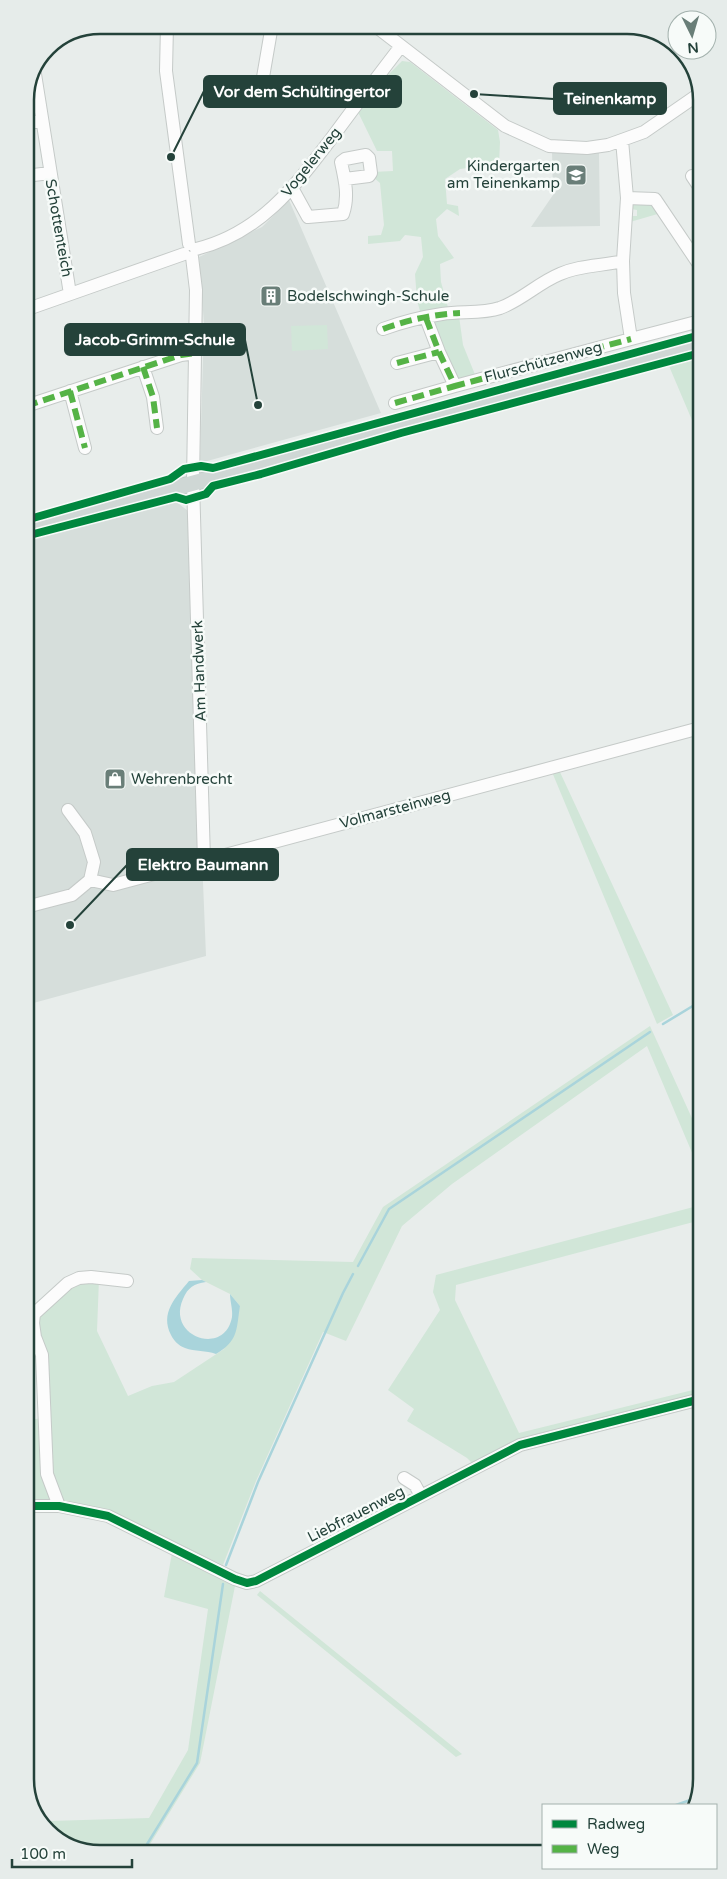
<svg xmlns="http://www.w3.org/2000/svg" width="727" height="1879" font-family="'Varela Round',sans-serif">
	<rect width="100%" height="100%" fill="#e8edeb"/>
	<path fill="#d6dedb" d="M552,152L573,154L599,153L600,226L531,227L553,195Z
		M289,200L381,413L200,463L204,324L199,257L262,227Z
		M174,500L188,511L206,956L26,1005V538Z"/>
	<path fill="#d1e6d8" d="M402,61L410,62L498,130L500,142L499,164L460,169L445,179L447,204L458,206L459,216L447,209L436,219L438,236L454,258L440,264L441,282L449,311L421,315L417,300L415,274L423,257L421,237L405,235L400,241L368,244V236L381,235L384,225L380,183L373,177V172L393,171L392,151H377L358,112L365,104L370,108L392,79L388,75Z
		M649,201L661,213L630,222L631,216H637V210L631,209L632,204Z
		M459,316L463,345L476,377L456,379L433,321Z
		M327,325L328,349L292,351L291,326Z
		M700,357V439L669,366Z
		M559,770L673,1015L657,1024L552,772Z
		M650,1026L701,1138V1174L647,1046L452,1184L402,1226L346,1341L323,1332L256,1481L223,1565L180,1545L108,1514L60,1505L48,1473L35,1315L69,1284L99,1279L97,1331L128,1396L152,1386L174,1382L224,1349L240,1306L230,1294L202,1280L190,1269L192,1258L353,1262L383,1207Z
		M701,1205V1220L456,1285L455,1300L519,1433L701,1388V1398L519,1443L475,1466L467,1458L407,1421L414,1409L388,1390L440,1310L433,1292L436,1275Z
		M44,1418L57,1505L27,1504V1420Z
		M172,1553L235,1586L200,1763L144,1854H95L54,1838L50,1832V1821L149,1818L188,1750L208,1609L164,1597Z
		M260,1591L462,1754L456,1757L257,1595Z"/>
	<path fill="#a9d4db" d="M202,1280L206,1282C194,1284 188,1287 183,1299C166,1337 225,1357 232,1317C233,1310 230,1301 230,1294L240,1306C236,1330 239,1340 216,1354C206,1350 195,1352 185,1348C179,1346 174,1341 171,1335C160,1313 175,1298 189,1281Z"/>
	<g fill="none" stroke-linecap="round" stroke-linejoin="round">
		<path stroke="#a9d4db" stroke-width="2.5" d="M663,1024L701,1001
			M358,1266L389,1209L650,1032
			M226,1565L258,1482L343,1293L353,1274
			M676,1805L696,1798
			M141,1854L197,1763L223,1584"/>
		<g stroke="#c5cac8" stroke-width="14">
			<path id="minor" d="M167,25L166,71L189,244
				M374,25L505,126L549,146L587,148L608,145L622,140L644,132L699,94
				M35,74L70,294
				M262,83L272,25
				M25,122H42
				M622,140L627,198L623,261L624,293L631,339L700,321
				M25,176L50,173
				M692,176L700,188
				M292,188L308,217L343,214C349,197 345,180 341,162L345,159L366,155L369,158L371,173L369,176L345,179
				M627,198L655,199L700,266
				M196,249C261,233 296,185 334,135C356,105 378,76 401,46
				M192,257L196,290L193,482L204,860
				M25,310L184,254
				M426,318L439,352L455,386L631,339
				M383,329C402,322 422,317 442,314C461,311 482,314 500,308C522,300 538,283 560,274C580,265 602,266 623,261
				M397,363L439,352
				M143,367L153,397L157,428
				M70,391L85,448
				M395,403L455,386
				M26,406L181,355L196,353
				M90,880L113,885L700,728
				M26,907L72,895L90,880L94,862L85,833L68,810
				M34,1314L33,1323L35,1337L42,1355L47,1474L59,1506
				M27,1317L34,1314L68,1283L79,1278L91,1277L127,1281
				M404,1478L415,1485L421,1496
				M27,1506H59L108,1516L235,1579L247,1583L256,1581L520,1445L701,1399"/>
		</g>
		<g stroke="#c3ccc9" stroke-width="17">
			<path id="major" d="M26,529L700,344"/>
		</g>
		<use href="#minor" stroke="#fcfcfc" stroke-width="12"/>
		<use href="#major" stroke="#cfd7d5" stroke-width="15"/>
		<path stroke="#55b346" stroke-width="6" stroke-dasharray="12 6" stroke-linecap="butt" d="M426,318L439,352L455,386L631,339
			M383,329C408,320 434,314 460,313
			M397,363L439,352
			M143,367L153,397L157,428
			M70,391L85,448
			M395,403L455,386
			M26,406L181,355L196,353"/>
		<g stroke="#f7fbf9" stroke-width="11">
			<path id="cycleway" d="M26,520L170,479L184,469L201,466L213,468L700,335
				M26,536L176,497L186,500L206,494L213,486L261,474L401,433L700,353
				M27,1506H59L108,1516L235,1579L247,1583L256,1581L520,1445L701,1399"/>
		</g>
		<use href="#cycleway" stroke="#00873e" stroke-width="8"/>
	</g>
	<defs>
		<g id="school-square" transform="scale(1.125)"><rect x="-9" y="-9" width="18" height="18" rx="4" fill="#697e78" stroke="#f7fbf9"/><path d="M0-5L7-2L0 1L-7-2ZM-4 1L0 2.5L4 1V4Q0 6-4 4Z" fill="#fff"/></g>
		<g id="building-square" transform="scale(1.125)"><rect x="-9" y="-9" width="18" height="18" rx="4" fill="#697e78" stroke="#f7fbf9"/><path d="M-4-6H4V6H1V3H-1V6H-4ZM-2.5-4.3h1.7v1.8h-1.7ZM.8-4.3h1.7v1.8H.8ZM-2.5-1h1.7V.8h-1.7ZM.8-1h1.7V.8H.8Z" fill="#fff"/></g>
		<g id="shop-square" transform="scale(1.125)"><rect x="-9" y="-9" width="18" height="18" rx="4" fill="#697e78" stroke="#f7fbf9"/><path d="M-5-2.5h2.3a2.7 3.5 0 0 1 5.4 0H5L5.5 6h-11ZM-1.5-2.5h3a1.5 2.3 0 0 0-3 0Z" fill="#fff"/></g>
	</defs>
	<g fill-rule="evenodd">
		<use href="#school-square" x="576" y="175"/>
		<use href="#building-square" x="271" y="296"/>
		<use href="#shop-square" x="115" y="779"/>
	</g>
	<g text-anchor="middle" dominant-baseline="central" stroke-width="5" stroke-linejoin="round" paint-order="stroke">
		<g font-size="15" fill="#24423a" stroke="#f7fbf9">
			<text transform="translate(311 162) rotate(-51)">Vogelerweg</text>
			<text transform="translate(59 228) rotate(80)">Schottenteich</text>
			<text transform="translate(543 362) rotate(-15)">Flurschützenweg</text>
			<text transform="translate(199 671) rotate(-92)">Am Handwerk</text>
			<text transform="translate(395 809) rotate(-15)">Volmarsteinweg</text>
			<text transform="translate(356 1514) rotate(-27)">Liebfrauenweg</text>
		</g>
		<g font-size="15" fill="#24423a" stroke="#f7fbf9" text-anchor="start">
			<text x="560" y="166" text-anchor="end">Kindergarten<tspan x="560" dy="17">am Teinenkamp</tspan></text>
			<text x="287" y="296">Bodelschwingh-Schule</text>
			<text x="131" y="779">Wehrenbrecht</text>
		</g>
	</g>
	<path d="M0 0H727V1879H0ZM100 34H627A66 66 0 0 1 693 100V1779A66 66 0 0 1 627 1845H100A66 66 0 0 1 34 1779V100A66 66 0 0 1 100 34Z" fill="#e6ecea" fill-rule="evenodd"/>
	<path fill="none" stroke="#24423a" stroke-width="2.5" d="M100 34H627A66 66 0 0 1 693 100V1779A66 66 0 0 1 627 1845H100A66 66 0 0 1 34 1779V100A66 66 0 0 1 100 34Z"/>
	<path fill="none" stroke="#24423a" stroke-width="2" d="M171 157L204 91M474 94L554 99M258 405L245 340M70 925L127 865"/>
	<g fill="#24423a" stroke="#f7fbf9" stroke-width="2">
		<circle cx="171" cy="157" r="5"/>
		<circle cx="474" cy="94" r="5"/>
		<circle cx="258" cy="405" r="5"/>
		<circle cx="70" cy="925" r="5"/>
	</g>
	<g fill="#24423a" stroke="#24423a" stroke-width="2">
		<rect x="204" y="76" width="197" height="31" rx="5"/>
		<rect x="554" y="83" width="112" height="31" rx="5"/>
		<rect x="65" y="324" width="180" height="31" rx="5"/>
		<rect x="127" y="849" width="151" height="31" rx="5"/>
	</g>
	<g font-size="16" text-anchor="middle" font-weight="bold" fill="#fff">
		<text x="302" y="97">Vor dem Schültingertor</text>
		<text x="610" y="104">Teinenkamp</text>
		<text x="155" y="345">Jacob-Grimm-Schule</text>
		<text x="203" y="870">Elektro Baumann</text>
	</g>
	<rect x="542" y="1804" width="175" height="65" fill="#f7fbf9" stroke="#a3b1ad"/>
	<rect x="552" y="1820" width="25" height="8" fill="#00873e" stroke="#a3b1ad"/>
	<text x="587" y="1829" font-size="15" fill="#24423a">Radweg</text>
	<rect x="552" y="1845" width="25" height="8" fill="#55b346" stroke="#a3b1ad"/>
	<text x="587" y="1854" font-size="15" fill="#24423a">Weg</text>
	<g transform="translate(692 35) rotate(175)"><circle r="24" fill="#f7fbf9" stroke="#a3b1ad"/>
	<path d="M0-4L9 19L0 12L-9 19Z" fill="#697e78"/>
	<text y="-8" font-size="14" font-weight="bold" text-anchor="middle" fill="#24423a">N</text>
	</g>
	<path d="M12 1859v8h120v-8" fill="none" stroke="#24423a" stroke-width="2.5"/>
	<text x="20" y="1859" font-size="15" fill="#24423a" stroke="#f7fbf9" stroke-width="4" paint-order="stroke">100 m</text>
</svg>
